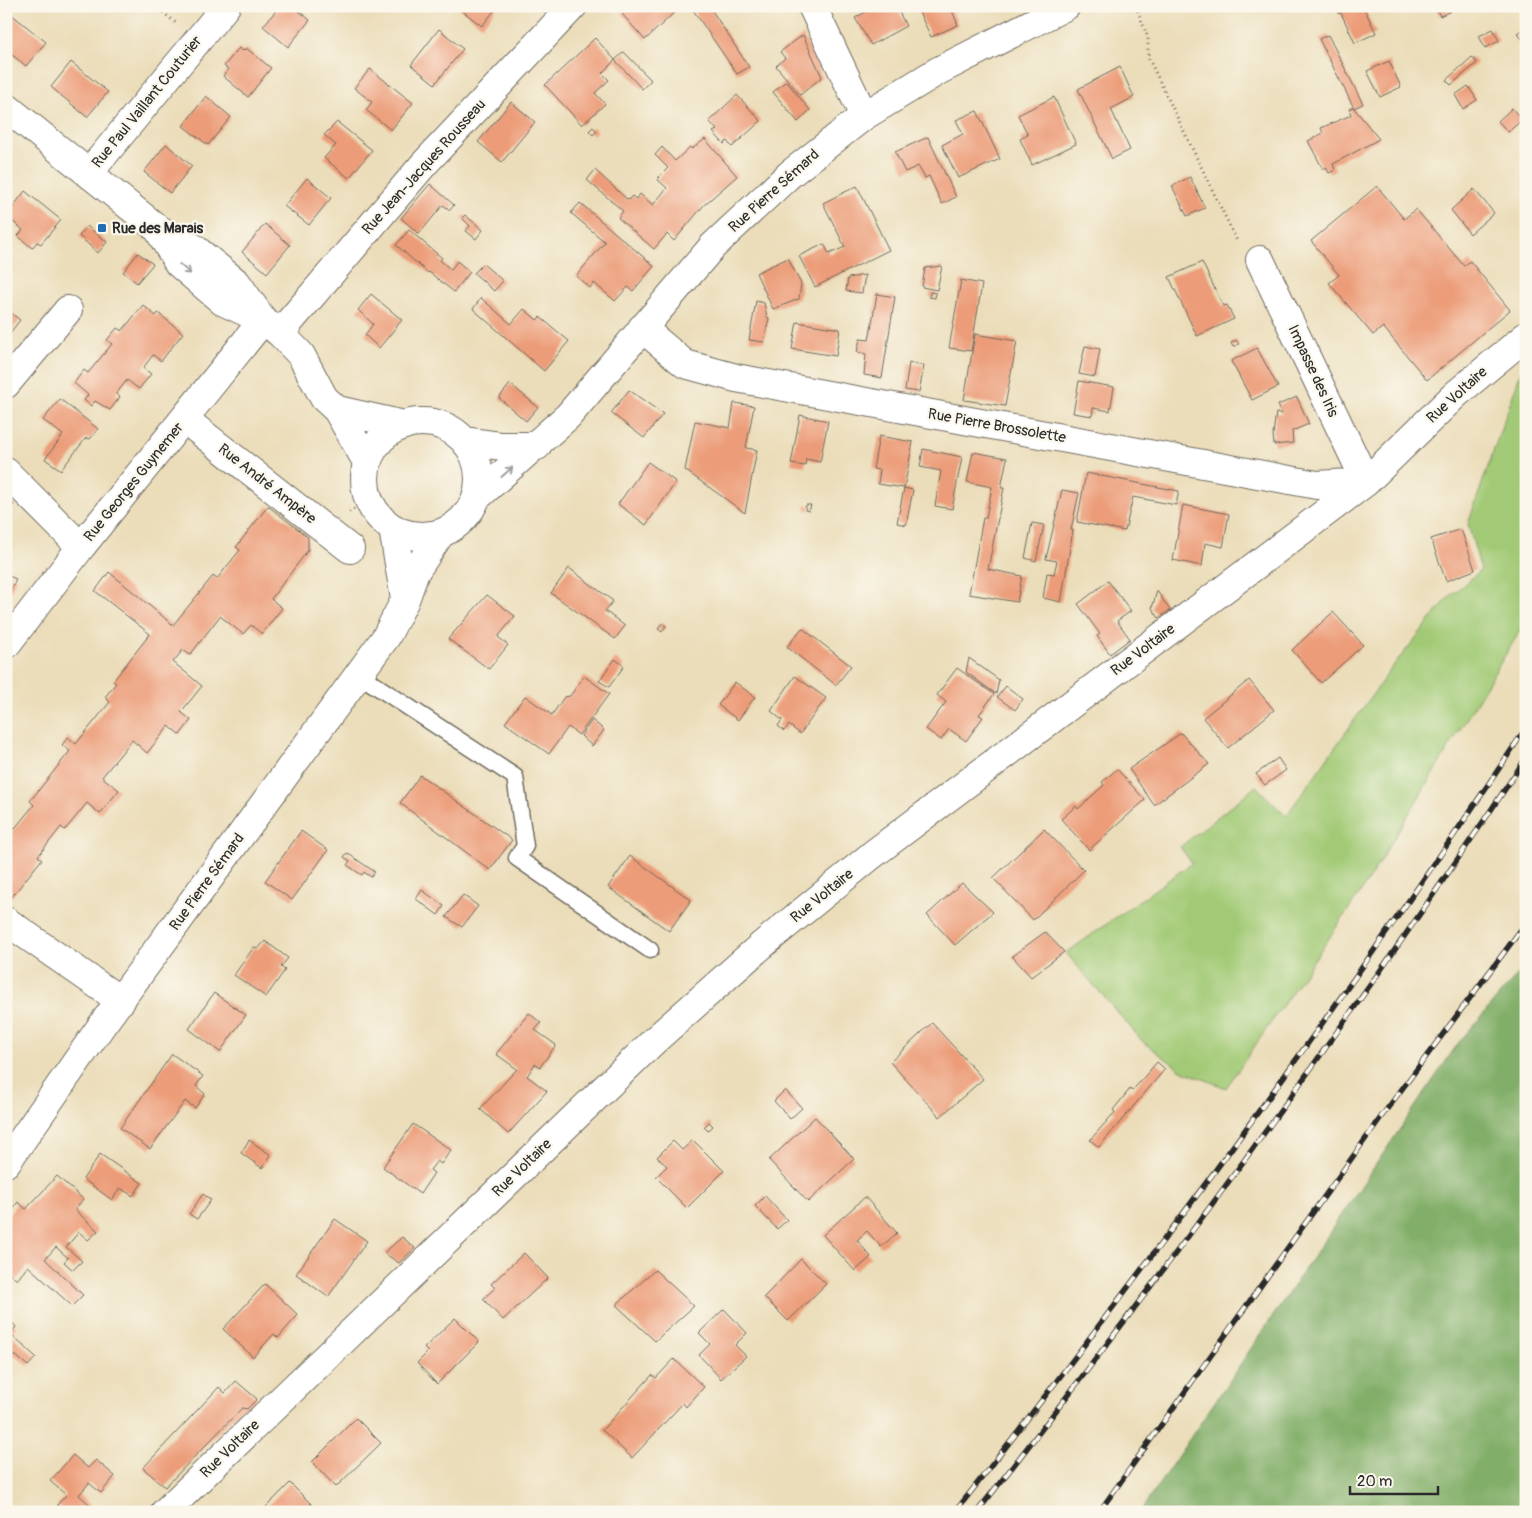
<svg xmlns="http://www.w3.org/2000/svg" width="1532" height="1518" font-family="Pangolin,sans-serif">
	<rect width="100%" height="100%" fill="#fbf7ec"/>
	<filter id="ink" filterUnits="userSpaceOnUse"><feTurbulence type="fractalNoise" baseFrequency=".02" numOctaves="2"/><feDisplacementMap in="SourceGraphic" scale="10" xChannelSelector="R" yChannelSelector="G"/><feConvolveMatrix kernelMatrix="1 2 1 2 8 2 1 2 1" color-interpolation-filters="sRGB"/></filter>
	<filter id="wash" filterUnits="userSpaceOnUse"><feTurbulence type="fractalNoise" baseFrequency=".0096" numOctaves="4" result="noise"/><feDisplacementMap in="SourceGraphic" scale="20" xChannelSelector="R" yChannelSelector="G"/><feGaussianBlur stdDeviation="1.12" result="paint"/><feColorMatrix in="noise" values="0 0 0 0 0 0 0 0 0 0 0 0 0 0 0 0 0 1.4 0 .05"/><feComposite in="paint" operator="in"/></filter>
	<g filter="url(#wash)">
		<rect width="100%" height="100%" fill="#ebddb9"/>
		<path fill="#a2ca76" stroke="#667a50" d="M1523,366L1526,371V621L1366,884L1226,1088L1181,1070L1143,1042L1066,953L1192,863L1180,847L1256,786L1286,816L1393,666L1449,597L1481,570L1468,524Z"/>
		<path fill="#81ae67" stroke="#566c49" d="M1526,965V1494L1513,1512H1140L1459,1042Z"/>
		<g id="blocks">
			<path fill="#ec9c78" d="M280,6H293L310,20L288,47L263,26Z
				M456,6H498L482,26Z
				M630,6H676L678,9L645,40L622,14Z
				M699,6H709L749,67L737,74L693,10Z
				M876,6H896L906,26L871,45L855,18Z
				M916,6H955L951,8L958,25L931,37Z
				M1335,6H1363L1376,33L1355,43L1341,13L1339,14Z
				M1435,6H1448L1451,11L1440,16Z
				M6,10L46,42L26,66L6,50Z
				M1526,28V40L1524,41L1517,33Z
				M439,29L463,49L435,84L411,65Z
				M1493,29L1499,41L1485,48L1479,36Z
				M803,35L822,77L800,95L776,66L785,58L780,52Z
				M1328,35L1363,104L1354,108L1319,39Z
				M595,38L615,60L602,73L609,80L595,93L605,104L582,125L545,85Z
				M239,48L243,51L246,48L271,68L248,97L223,76L228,69L224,66Z
				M624,52L651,80L642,89L615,60Z
				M1472,57L1477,63L1451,85L1446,80Z
				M1389,61L1401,87L1380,97L1367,71Z
				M71,62L108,92L87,117L51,87Z
				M1120,67L1134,97L1111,109L1130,150L1112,159L1078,89Z
				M370,69L413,103L391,130L366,110L372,102L354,88Z
				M786,81L810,110L798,122L773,92Z
				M1468,86L1477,100L1463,109L1455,95Z
				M737,95L761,121L732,147L727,141L724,144L713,132L717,130L709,121Z
				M206,96L231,117L208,145L183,126Z
				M1054,97L1076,144L1032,165L1020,139L1028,135L1018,115Z
				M511,102L535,122L502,162L478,142Z
				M1353,107L1379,139L1333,164L1335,170L1329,173L1326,167L1323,169L1308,141L1323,133L1321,128L1351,115L1349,109Z
				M1512,108L1522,120L1508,132L1498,121Z
				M977,111L1000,159L958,178L942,145L963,134L956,120Z
				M337,122L372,150L349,178L324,158L336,145L324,135Z
				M593,127L597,131L593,135L589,131Z
				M928,137L956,197L942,204L929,176L925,178L918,166L905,172L895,152Z
				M705,139L737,176L704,205L674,241L667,234L654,249L618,218L623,211L587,180L595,170L628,200L632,196L636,199L640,194L653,205L667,188L657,179L668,168L655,155L662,147L675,161L690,147L692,149Z
				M166,144L192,166L170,193L144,172Z
				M1190,177L1205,208L1187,216L1172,186Z
				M307,178L331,198L309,225L284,206Z
				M430,184L454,205L450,210L443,205L419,234L401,218Z
				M857,186L889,250L815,287L799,256L824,244L829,254L845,247L823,203Z
				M1377,186L1404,219L1416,209L1464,266L1470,261L1510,310L1427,380L1383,327L1373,335L1329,283L1339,275L1311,241Z
				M1474,189L1494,213L1470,234L1451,210Z
				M25,191L61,220L41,244L37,242L32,248L18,236L23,230L6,216Z
				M580,203L654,266L633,291L628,287L615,301L594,283L590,288L576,276L605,242L571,213Z
				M465,215L483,230L476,239L466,231L470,226L462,218Z
				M265,224L290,245L267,273L242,252Z
				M87,226L107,242L98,253L79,236Z
				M409,230L442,258L440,260L451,270L457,261L470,272L454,292L429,272L428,273L396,245Z
				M138,253L153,264L137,283L123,272Z
				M788,258L801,284L799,299L773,309L756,273Z
				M1202,262L1223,306L1227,305L1234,319L1197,336L1169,277Z
				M483,264L503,281L494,291L474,273Z
				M942,266L937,290L922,287L925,268Z
				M865,275L862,293L846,291L848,278Z
				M961,280L982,284L971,351L949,348Z
				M930,292L936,293L935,298L929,297Z
				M371,294L402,320L379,348L365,335L373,324L358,310Z
				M877,294L895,297L882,378L864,375L866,354L857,352L860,339L869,340Z
				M481,298L511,324L524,309L537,320L540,317L569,341L544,371L473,309Z
				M756,301L764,303L767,317L769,318L764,342L749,340Z
				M143,305L156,316L158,313L183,333L161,361L153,355L143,368L151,374L139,389L127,380L116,394L120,397L110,410L95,401L91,406L84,400L88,395L74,383L84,370L88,373L112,344L107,340L117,328L122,331Z
				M6,309L20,320L6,338Z
				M797,322L840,329L836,356L792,349Z
				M975,334L1017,341L1005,406L964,400Z
				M1236,340L1239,344L1233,347L1231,343Z
				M1085,346L1100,349L1095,377L1079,374Z
				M1257,348L1278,387L1252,400L1231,361Z
				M909,363L924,366L919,392L905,390Z
				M1079,381L1114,387L1110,411L1093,408L1092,416L1073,413Z
				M510,384L538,407L526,421L499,398Z
				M629,390L663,414L644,438L611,413Z
				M1297,397L1309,424L1292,431L1293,443L1274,445L1273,434L1276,413L1282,414L1278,405Z
				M60,399L98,429L90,439L86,438L61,470L45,459L63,435L43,420Z
				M734,403L754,406L746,448L757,450L745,513L685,470L695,421L730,428Z
				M800,415L828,421L820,462L806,459L805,466L791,464Z
				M879,436L913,442L904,488L913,490L906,525L897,523L904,488L878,484L880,470L873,469Z
				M923,449L962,457L952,509L935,506L941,471L920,467Z
				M973,452L1007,458L1001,488H1004L988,569L1022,576L1017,602L969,594L983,518H986L992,487L967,482Z
				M648,462L676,482L646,525L618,504Z
				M1086,473L1179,491L1176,505L1133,497L1125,531L1077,522Z
				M1062,490L1079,493L1071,530H1073L1061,602L1043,598L1047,573L1054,574L1057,561L1046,559Z
				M6,496L14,505L6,512Z
				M806,505H811L809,511L805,510Z
				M1183,505L1229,514L1223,547L1205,543L1202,566L1173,560Z
				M268,506L308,537V550L271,599L282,608L262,634L251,625L243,634L220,616L190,655L183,650L173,662L202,686L181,712L191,720L180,735L169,726L147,753L132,740L102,777L119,790L100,814L87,803L65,830L61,827L38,856L42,859L11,898L6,895V831L10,834L34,805L30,801L70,751L62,745L68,737L76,744L110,702L105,697L116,683L113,681L150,634L95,591L109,572L173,625L213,576L217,579L228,565L240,550L236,547Z
				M1032,523L1044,525L1036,561L1025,558Z
				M1461,529L1475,570L1446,581L1431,539Z
				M569,568L613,601L605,611L625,626L615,639L551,593Z
				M6,575L16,579L11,591L8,589L6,594Z
				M1108,581L1131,611L1117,621L1130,639L1110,654L1097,636L1100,634L1078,604Z
				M1157,591L1170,610L1159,618L1152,608Z
				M487,595L515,616L498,637L508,645L489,669L448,639Z
				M1333,612L1363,645L1321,683L1292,650Z
				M662,623L666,626L662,632L658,629Z
				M802,628L851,666L836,685L787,647Z
				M969,658L999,680L996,694L966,672Z
				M615,659L624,666L609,687L599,681Z
				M957,668L994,694L979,715L983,717L966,741L949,729L941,740L926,729L946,702L937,695Z
				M584,676L609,694L579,735L568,727L549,754L505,723L525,696L552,715L564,697L570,696Z
				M795,676L826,698L800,734L789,725L784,731L778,726L782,720L771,711Z
				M1249,680L1274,710L1228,748L1203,718Z
				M735,682L755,697L738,720L718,705Z
				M1006,686L1023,699L1015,710L997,697Z
				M592,720L604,730L592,746L581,736Z
				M1181,733L1209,764L1154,805L1129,769Z
				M1278,758L1286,770L1265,785L1256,774Z
				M1117,769L1145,800L1089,850L1061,819L1076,806L1078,809L1104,785L1102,782Z
				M420,775L512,840L490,870L400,803Z
				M1044,829L1084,870L1033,920L993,878Z
				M301,831L328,850L292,900L265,881Z
				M347,853L375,872L371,877L364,872L362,875L347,865L350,861L344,857Z
				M630,856L691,900L669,931L608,887Z
				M962,883L993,912L955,945L927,915Z
				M422,890L444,906L438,915L416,899Z
				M463,895L478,906L462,927L446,917Z
				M1045,932L1064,952L1031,977L1012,956Z
				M265,941L288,958L281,967L285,970L266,997L234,975L254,947L258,949Z
				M214,993L246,1015L220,1052L189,1029Z
				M529,1013L541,1023L535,1030L556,1045L540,1067L535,1064L527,1076L547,1091L508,1134L480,1109L517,1069L496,1054Z
				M932,1023L983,1079L940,1117L890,1062Z
				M172,1054L203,1076L196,1086L205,1094L195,1108L185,1101L150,1149L120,1128Z
				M1157,1062L1165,1069L1099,1147L1090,1140L1115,1112L1113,1110L1130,1089L1132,1091Z
				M785,1090L802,1108L790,1119L774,1101Z
				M815,1117L854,1159L808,1202L769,1160Z
				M709,1122L713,1126L708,1131L704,1127Z
				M413,1124L451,1150L441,1164L437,1161L430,1170L434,1173L420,1194L383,1167Z
				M249,1140L271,1155L262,1168L241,1153Z
				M693,1140L724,1171L687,1208L656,1177L667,1166L657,1157L673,1141L682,1150Z
				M100,1154L142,1183L133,1196L120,1188L112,1200L83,1179Z
				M57,1176L83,1199L75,1210L98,1231L88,1240L79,1232L66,1247L82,1261L73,1270L64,1262L68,1258L56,1247L45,1259L83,1295L72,1306L28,1266L17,1280L6,1270V1218L18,1202L26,1209Z
				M203,1194L211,1200L197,1219L189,1214Z
				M765,1196L787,1220L777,1229L755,1206Z
				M865,1197L897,1233L881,1247L867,1231L857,1240L871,1257L855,1271L823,1235Z
				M335,1219L367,1241L328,1297L296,1274Z
				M402,1237L415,1248L399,1263L384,1253Z
				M524,1253L548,1278L503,1320L483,1299L495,1288L491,1284Z
				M801,1259L826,1284L788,1321L764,1297Z
				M655,1270L694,1306L655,1341L616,1305Z
				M265,1284L298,1315L278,1338L274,1334L253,1357L223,1329Z
				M724,1309L747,1333L735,1345L746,1356L721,1379L699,1355L710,1344L699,1333Z
				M6,1315L16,1327L10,1334L36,1357L28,1366L15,1355L8,1362L6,1361Z
				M455,1318L479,1342L437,1384L417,1363L428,1352L424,1348Z
				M674,1359L704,1387L686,1407L683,1403L632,1458L602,1430L652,1375L656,1378Z
				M236,1381L257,1399L247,1409L242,1408L165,1487L143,1468L219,1387L225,1393Z
				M356,1418L381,1443L336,1487L312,1462Z
				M73,1455L88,1468L96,1460L115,1476L101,1493L89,1483L79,1495L90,1505L85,1512H65L57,1505L66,1495L50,1481Z
				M290,1483L315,1508L311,1512H261Z
				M508,1505L513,1512H499Z"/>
		</g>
	</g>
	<g filter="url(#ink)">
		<use href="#blocks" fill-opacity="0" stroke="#6e695d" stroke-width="1"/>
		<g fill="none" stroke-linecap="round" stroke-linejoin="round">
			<g stroke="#6e695d" stroke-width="19">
				<path id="service" d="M358,674L515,777L525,846L517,858L650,950"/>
			</g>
			<g stroke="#6e695d" stroke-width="30">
				<path id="minor" d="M812,6L864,116
					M88,174L226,6
					M642,328L685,364L736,378L1317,485L1366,482L1260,260
					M280,333L424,164L573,6
					M6,384L68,310
					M184,419L350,549
					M6,472L81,547
					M6,645L81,547L263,320
					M6,921L121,1001
					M165,1512L656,1039L762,945L872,855L1366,482L1455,395L1526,336"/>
			</g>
			<g stroke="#6e695d" stroke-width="30">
				<path id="tertiary" d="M6,107L158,229L194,248L237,283L263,320
					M158,229L178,263L222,301L263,320L280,333L301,355L324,398L337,410L367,462
					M337,410L404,425"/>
			</g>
			<g stroke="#6e695d" stroke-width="30">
				<path id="secondary" d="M365 479a57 57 0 1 1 114 0a57 57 0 1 1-114 0Z
					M465,441L501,446H537
					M476,498L568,416L713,246L790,174L864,116L938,71L1066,6
					M393,529L405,599
					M6,1163L102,1025L386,637L405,600L415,572L441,533"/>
			</g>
			<path stroke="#6e695d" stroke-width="3" stroke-dasharray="1 4" stroke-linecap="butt" d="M155,6L176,23
				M1136,6L1148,38V57L1238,243
				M349,512L369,500"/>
			<use href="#service" stroke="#fff" stroke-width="16"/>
			<use href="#minor" stroke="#fff" stroke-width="28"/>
			<use href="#tertiary" stroke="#fff" stroke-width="28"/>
			<use href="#secondary" stroke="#fff" stroke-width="28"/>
			<g stroke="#2b2b2b" stroke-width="5.5">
				<path id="rail" d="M955,1512C1155,1257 1347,998 1526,728
					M977,1512C1170,1267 1353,1017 1526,758
					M1099,1512L1384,1113L1526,923"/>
			</g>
			<use href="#rail" stroke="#fbf7ec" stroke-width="4" stroke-dasharray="11" stroke-linecap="butt"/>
		</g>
		<defs><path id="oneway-shaft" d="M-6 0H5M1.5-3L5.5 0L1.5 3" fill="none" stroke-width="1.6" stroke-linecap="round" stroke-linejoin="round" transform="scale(1.25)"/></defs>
		<g stroke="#a0a0a0">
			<use href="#oneway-shaft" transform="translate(185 269) rotate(41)"/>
			<use href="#oneway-shaft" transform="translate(507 472) rotate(-41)"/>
		</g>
	</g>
	<rect fill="#1f6fb2" stroke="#fbf7ec" stroke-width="2" x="97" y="223" width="10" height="10" rx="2.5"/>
	<g text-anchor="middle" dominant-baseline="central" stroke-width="4.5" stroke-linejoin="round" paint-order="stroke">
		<g font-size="15" fill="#2b2b2b" stroke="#fbf7ec">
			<text transform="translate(147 102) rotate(-51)">Rue Paul Vaillant Couturier</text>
			<text transform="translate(424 167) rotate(-48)">Rue Jean-Jacques Rousseau</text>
			<text transform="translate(774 191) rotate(-42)">Rue Pierre Sémard</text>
			<text transform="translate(1313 371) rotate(65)">Impasse des Iris</text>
			<text transform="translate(1457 395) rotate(-42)">Rue Voltaire</text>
			<text transform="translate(997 426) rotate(10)">Rue Pierre Brossolette</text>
			<text transform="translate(134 482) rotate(-51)">Rue Georges Guynemer</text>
			<text transform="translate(267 484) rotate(38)">Rue André Ampère</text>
			<text transform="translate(1143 650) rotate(-37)">Rue Voltaire</text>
			<text transform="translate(207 882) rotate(-54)">Rue Pierre Sémard</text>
			<text transform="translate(822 896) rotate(-39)">Rue Voltaire</text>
			<text transform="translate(522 1168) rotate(-44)">Rue Voltaire</text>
			<text transform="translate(230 1449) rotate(-44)">Rue Voltaire</text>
		</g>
		<g font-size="15" font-weight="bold" fill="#2b2b2b" stroke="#fbf7ec" text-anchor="start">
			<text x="112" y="228">Rue des Marais</text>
		</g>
	</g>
	<rect width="1532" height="1518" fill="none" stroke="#fbf7ec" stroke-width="25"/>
	<path d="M1350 1486v8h88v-8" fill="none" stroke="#2b2b2b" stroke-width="2.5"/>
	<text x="1357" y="1486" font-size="15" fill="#2b2b2b" stroke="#fbf7ec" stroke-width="4" paint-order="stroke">20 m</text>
</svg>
